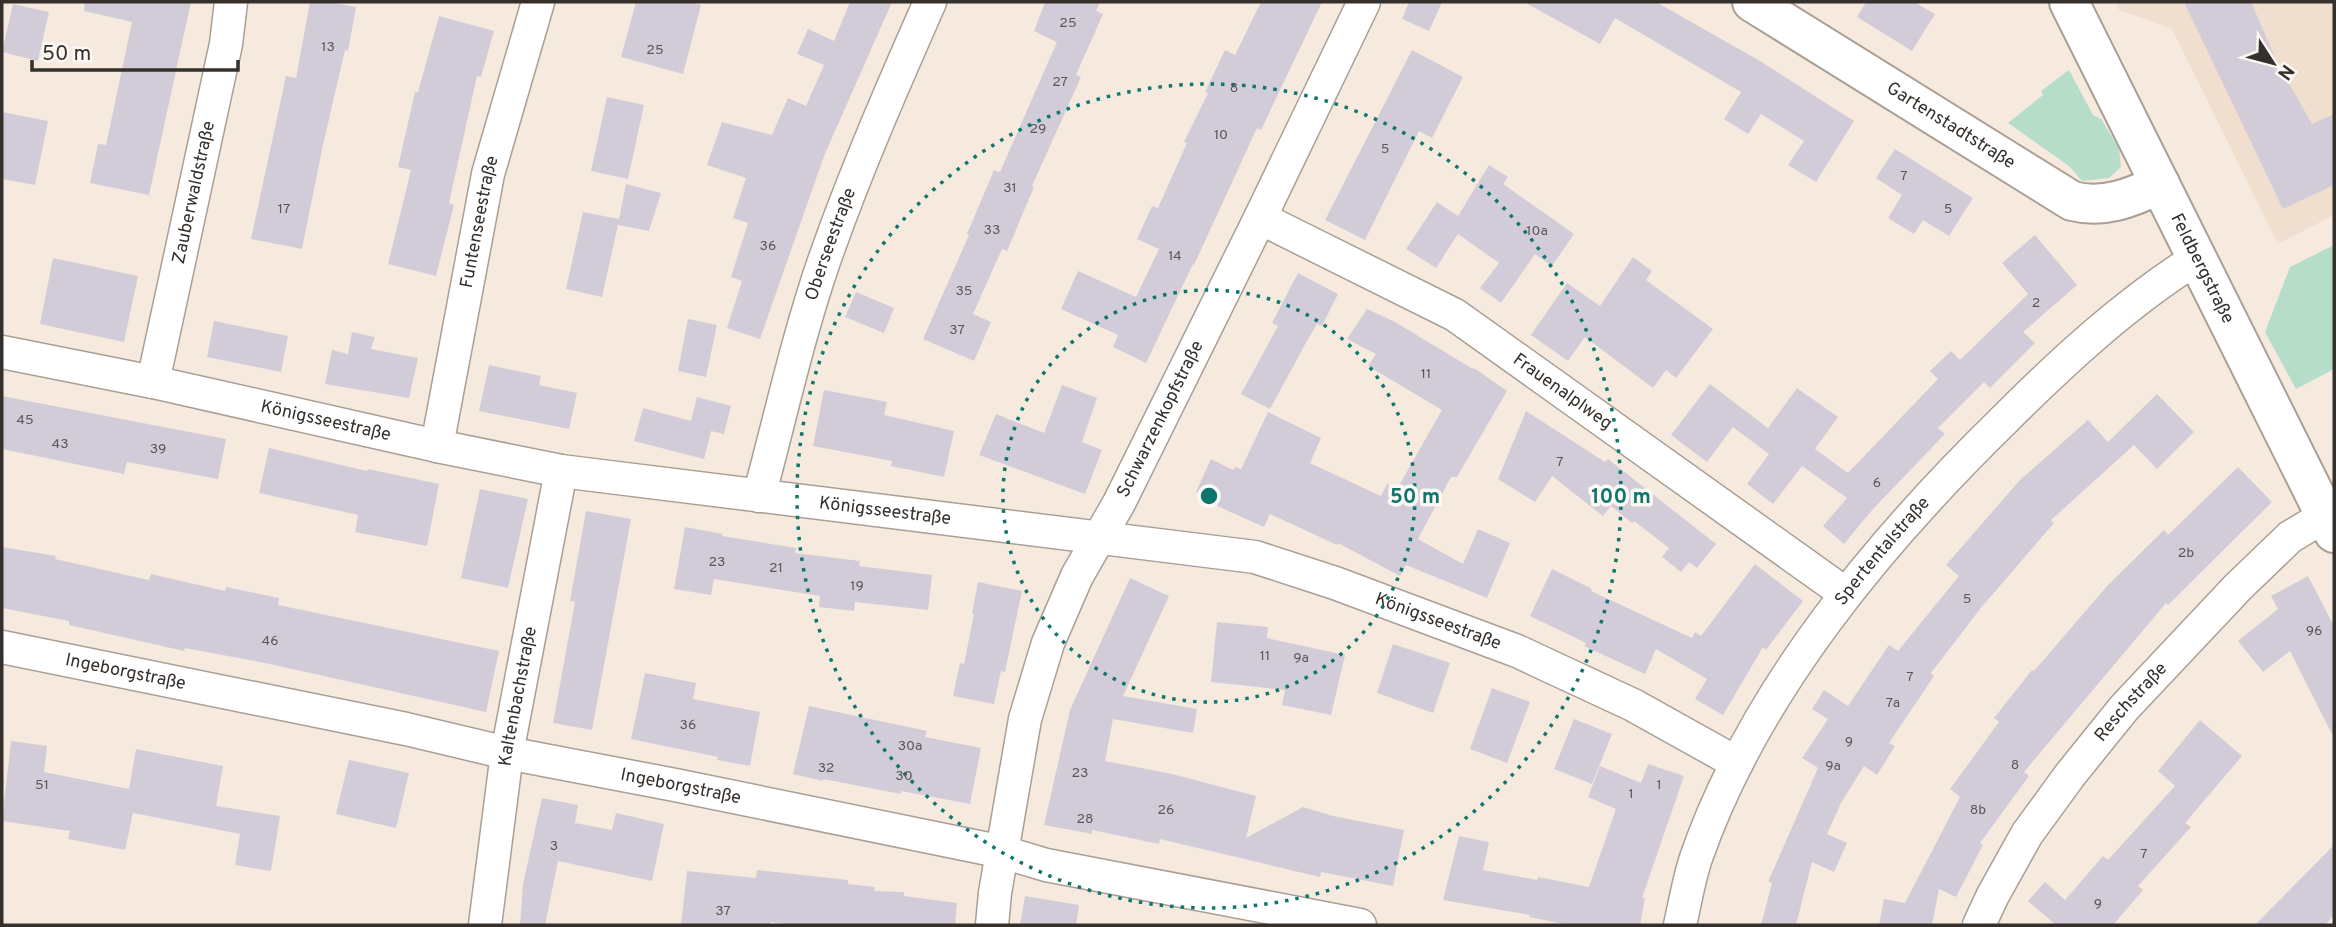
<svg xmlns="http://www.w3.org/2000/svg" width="2336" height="927" font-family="Overpass,sans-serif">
	<rect width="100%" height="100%" fill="#f6eadf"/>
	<path fill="#f0dece" d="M2115,2H2334V215L2278,244L2172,29L2119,10Z"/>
	<path fill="#b6ddc9" d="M2069,70L2093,115L2101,119L2119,148L2121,167L2109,178L2082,181L2069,166L2008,123L2043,95L2041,91Z
		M2334,245V369L2296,389L2265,332L2290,267Z"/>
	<path fill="#d2ccd9" d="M85,2H191L149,195L90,183L98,144L106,145L132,22L84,11Z
		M310,2H329L356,7L348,51L345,50L323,145L302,249L251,239L286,76L296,78Z
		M636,2H690L701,5L683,74L621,57Z
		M850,2H892L824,156L760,339L727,328L742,281L731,277L748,223L733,218L746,178L707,165L722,122L772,135L788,98L806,106L824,65L797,54L808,29L834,41Z
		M1045,2H1100L1096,11L1103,14L1076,75L1081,77L1032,186L1034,187L1007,251L1002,249L973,314L991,322L974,361L923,339L969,235L967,234L994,170L1000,172L1057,42L1034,31Z
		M1261,2H1322L1261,130L1257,128L1194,265L1193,264L1146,363L1113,347L1118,335L1061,309L1078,271L1136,297L1159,249L1137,239L1152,206L1158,208L1187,143L1184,142L1208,93L1205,92L1225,50L1235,55Z
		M1409,2H1442L1429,31L1402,19Z
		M1524,2H1656L1760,61L1854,121L1816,182L1788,165L1804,141L1761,114L1748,134L1724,119L1741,92L1615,18L1600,44Z
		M1866,2H1914L1935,14L1912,51L1857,17Z
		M2184,2H2251L2277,62L2312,124L2334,114V185L2283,209Z
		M13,4L49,12L38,61L2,52Z
		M439,16L494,31L481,77L477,76L449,203L454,205L436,276L388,264L411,170L398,167L415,92H418Z
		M1412,50L1463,77L1432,138L1419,131L1365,240L1325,220Z
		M607,97L644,105L628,179L591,171Z
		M2,112L48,121L35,185L2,179Z
		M1895,149L1973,198L1949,236L1923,220L1914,234L1888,218L1902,195L1876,178Z
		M1489,165L1508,177L1503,184L1574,234L1552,266L1535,254L1501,303L1480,288L1499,263L1458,234L1436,268L1406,249L1437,202L1458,216Z
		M626,184L661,193L649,231L618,225L602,297L566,289L583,212L619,219Z
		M2035,235L2077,285L2023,332L2035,343L1990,388L1984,382L1938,428L1945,434L1873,509L1844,544L1823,526L1847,498L1802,466L1773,504L1747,484L1769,454L1733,427L1707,462L1671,435L1710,384L1768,428L1797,388L1838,417L1815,449L1848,473L1938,379L1930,371L1951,351L1960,360L2028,294L2002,263Z
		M1633,257L1652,271L1646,280L1713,329L1676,378L1666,370L1653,388L1585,337L1568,361L1531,335L1567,283L1600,306Z
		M53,258L138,276L124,342L40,324Z
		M1298,273L1338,294L1322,326L1317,324L1307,341L1270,409L1241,394L1278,326L1272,323Z
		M856,292L894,308L884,333L845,317Z
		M1367,309L1395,322L1473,369L1474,368L1507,391L1457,477H1451L1418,539L1463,564L1478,529L1510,543L1487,598L1406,565L1400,576L1338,543L1337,545L1270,514L1264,527L1217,506L1218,502L1196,492L1211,459L1233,470L1235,467L1241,469L1268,412L1321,438L1310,463L1381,496L1387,484L1397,489L1442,410L1368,366L1376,354L1347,339Z
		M688,319L717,325L706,377L678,371Z
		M214,321L288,336L281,372L207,357Z
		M352,332L375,337L371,349L418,358L409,398L325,384L332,350L348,354Z
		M489,365L541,376L539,385L577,393L569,429L479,411Z
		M1062,385L1097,398L1082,442L1102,450L1085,494L979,455L996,414L1044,433Z
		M824,390L887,402L884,415L954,431L944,477L891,466L892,461L813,446Z
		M2157,394L2194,432L2157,469L2134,445L2051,520L2054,523L1980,609L1931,673L1934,676L1889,743L1895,746L1877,775L1864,766L1841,803L1827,834L1847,843L1834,872L1812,862L1796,925H1761L1772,883L1768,882L1818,768L1802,758L1828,719L1812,709L1824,690L1848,706L1889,645L1898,651L1959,576L1946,565L2020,480L2088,420L2108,442Z
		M2,396L226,439L218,479L127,462L124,474L2,449Z
		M697,397L731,406L724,434L711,431L704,459L634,441L643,408L691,421Z
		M1526,411L1605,462L1608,459L1716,544L1697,568L1689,562L1681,572L1662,557L1669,548L1634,521L1632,523L1611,506L1603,516L1552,476L1535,502L1498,479Z
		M269,448L367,471L368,469L439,484L427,546L355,532L358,515L259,493Z
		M2238,467L2272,502L2168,605L2166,603L2024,772L2029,776L1980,843L1983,845L1956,897L1939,889L1932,925H1879L1884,899L1905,903L1960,797L1950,789L1999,722L1994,718L2032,670L2034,671L2108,585L2164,530L2168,535Z
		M480,489L528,499L508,588L461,578Z
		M586,511L631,519L592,730L553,723L575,602L570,601Z
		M685,527L723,534L722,536L796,548L795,553L860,561L859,566L932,575L928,610L855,602L854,611L819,607L820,596L714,579L711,595L674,589Z
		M2,547L56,556L55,559L149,580L151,574L225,591L226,587L279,598L278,605L499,651L486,712L265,663L185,648L184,651L69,625V621L2,608Z
		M1755,564L1803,601L1766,650L1763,647L1723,715L1695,699L1707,679L1656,649L1645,674L1584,646L1586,643L1530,616L1552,569L1592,589L1591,591L1692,638L1695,632L1701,636Z
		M2308,576L2334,626V738L2290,651L2263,672L2238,641L2278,609L2271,596Z
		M1130,578L1169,596L1123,696L1197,709L1193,733L1113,719L1105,761L1172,774L1256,796L1246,838L1303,807L1333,816L1404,830L1393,886L1321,872L1320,877L1160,839L1159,844L1092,830V834L1044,825L1070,710Z
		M978,582L1022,591L1005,672L1001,671L994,704L953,696L960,663L964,664L974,614H972Z
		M1217,622L1268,627L1267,638L1345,655L1331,715L1282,705L1285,690L1211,682Z
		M1393,644L1450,663L1433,713L1377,693Z
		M645,673L696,683L693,699L760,712L750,766L717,760L718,757L631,739Z
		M1492,688L1530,702L1507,763L1470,749Z
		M809,706L927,731L925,737L981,748L970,804L901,791V794L823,779V781L793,774Z
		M1574,719L1612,734L1592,784L1554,769Z
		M2200,720L2242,756L2185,823L2191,827L2138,886L2143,890L2113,925H2056L2028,901L2045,882L2065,900L2103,856L2108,860L2175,786L2158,771Z
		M11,741L47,746L44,772L129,789L136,749L223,766L216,806L280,816L271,871L235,865L240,834L133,813L125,850L68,839L70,831L2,821Z
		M349,760L409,773L396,828L336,814Z
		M1648,764L1684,776L1642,898H1645L1640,925H1569L1529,917L1530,915L1443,900L1459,836L1489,842L1483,870L1537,880L1538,877L1589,887L1616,809L1588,797L1600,766L1641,783Z
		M542,798L578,805L575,823L612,830L616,813L664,824L652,881L558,861L545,925H520L523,884Z
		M2334,845V915L2325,925H2255Z
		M757,870L848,880V884L875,887L874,891L904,892V896L957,903L955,925H798L770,922V925H681L687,871L756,878Z
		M1025,896L1079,905L1076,925H1020Z"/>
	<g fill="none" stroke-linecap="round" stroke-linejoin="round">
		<g stroke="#aa9e95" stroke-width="35">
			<g id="street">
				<path id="s1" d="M1260,218L1455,315L1846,594"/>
				<path id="s2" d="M2,352L153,382L437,446L561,471L1255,557L1335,583L1517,651L1633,705L1737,763"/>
				<path id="s3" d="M153,382L226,44L231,2"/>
				<path id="s4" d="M437,446L488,174L538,2"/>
				<path id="s5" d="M759,496C780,419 797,340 823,264C854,175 892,88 930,2"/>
				<path id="s6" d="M2,647L406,729L507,753L675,785L1003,852L1046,865L1360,925"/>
				<path id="s7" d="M485,925L507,753L561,471"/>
				<path id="s8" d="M992,925L995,893L1025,719L1048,643L1077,576L1119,503L1260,218L1364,2"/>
				<path id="s9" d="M1680,925C1685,903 1689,879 1696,858C1754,691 1880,541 2005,419C2063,361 2126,303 2196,259"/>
				<path id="s10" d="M1979,925L1993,895L2027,834L2070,775L2124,708L2238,587L2290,537L2325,516"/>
			</g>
		</g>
		<g stroke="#aa9e95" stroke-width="42">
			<g id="secondary">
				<path id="s11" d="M1752,2L2072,201C2104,209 2131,198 2160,184"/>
				<path id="s12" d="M2069,2L2334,533"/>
			</g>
		</g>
		<use href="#street" stroke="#fff" stroke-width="32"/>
		<use href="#secondary" stroke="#fff" stroke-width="38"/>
	</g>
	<g fill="none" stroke="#0f766e" stroke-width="3.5" stroke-dasharray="3.5 7">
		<circle cx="1209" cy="496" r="206"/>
		<circle cx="1209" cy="496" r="412"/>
	</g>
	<g text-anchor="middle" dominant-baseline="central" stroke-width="7" stroke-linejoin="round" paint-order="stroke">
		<g font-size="14" fill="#5c5757">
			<text x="1068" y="23">25</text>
			<text x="328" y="47">13</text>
			<text x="655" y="50">25</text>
			<text x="1060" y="82">27</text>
			<text x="1234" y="88">8</text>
			<text x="1038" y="129">29</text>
			<text x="1221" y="135">10</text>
			<text x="1385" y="149">5</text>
			<text x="1904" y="176">7</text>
			<text x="1010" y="188">31</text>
			<text x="284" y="209">17</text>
			<text x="1948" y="209">5</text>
			<text x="992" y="230">33</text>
			<text x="1537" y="231">10a</text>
			<text x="768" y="246">36</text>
			<text x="1175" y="256">14</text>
			<text x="964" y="291">35</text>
			<text x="2036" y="303">2</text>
			<text x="957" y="330">37</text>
			<text x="1426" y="374">11</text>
			<text x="25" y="420">45</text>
			<text x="60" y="444">43</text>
			<text x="158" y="449">39</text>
			<text x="1560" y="462">7</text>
			<text x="1877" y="483">6</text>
			<text x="2186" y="553">2b</text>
			<text x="717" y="562">23</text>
			<text x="776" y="568">21</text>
			<text x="857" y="586">19</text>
			<text x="1967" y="599">5</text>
			<text x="2314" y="631">96</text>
			<text x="270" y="641">46</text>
			<text x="1265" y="656">11</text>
			<text x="1301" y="658">9a</text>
			<text x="1910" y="677">7</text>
			<text x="1893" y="703">7a</text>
			<text x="688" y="725">36</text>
			<text x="1849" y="742">9</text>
			<text x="910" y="746">30a</text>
			<text x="2015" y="765">8</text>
			<text x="1833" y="766">9a</text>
			<text x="826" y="768">32</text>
			<text x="1080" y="773">23</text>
			<text x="904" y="776">30</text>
			<text x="42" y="785">51</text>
			<text x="1659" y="785">1</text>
			<text x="1631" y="794">1</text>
			<text x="1166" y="810">26</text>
			<text x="1978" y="810">8b</text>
			<text x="1085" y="819">28</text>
			<text x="554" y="846">3</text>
			<text x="2144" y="854">7</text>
			<text x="2098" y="904">9</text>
			<text x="723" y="911">37</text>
		</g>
		<g font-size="18" fill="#35302c" stroke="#fdf8f4">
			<text stroke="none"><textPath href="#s11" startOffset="234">Gartenstadtstraße</textPath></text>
			<text stroke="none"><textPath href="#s3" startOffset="194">Zauberwaldstraße</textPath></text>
			<text stroke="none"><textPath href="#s4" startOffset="228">Funtenseestraße</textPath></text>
			<text stroke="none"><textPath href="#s5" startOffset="262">Oberseestraße</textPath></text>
			<text stroke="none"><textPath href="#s12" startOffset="298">Feldbergstraße</textPath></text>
			<text stroke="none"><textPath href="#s1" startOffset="350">Frauenalplweg</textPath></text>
			<text stroke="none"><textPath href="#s8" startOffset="539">Schwarzenkopfstraße</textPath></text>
			<text stroke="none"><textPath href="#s2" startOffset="331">Königsseestraße</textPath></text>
			<text stroke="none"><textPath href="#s2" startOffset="898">Königsseestraße</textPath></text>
			<text stroke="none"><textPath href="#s9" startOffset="430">Spertentalstraße</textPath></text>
			<text stroke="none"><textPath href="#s2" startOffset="1465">Königsseestraße</textPath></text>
			<text stroke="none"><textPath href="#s6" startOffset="126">Ingeborgstraße</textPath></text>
			<text stroke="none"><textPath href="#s7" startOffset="231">Kaltenbachstraße</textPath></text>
			<text stroke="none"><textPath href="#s10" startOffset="271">Reschstraße</textPath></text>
			<text stroke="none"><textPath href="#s6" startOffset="693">Ingeborgstraße</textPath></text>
		</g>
	</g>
	<circle cx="1209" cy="496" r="10" fill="#0f766e" stroke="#fdf8f4" stroke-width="3.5"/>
	<g font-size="21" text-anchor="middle" font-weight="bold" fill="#0f766e" stroke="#fdf8f4" stroke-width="7" stroke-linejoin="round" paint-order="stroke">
		<text x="1415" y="503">50 m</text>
		<text x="1621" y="503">100 m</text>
	</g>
	<rect width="2336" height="927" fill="none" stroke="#35302c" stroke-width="7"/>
	<g transform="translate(2273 63) rotate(126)" stroke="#fdf8f4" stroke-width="5" paint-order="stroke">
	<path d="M0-5L12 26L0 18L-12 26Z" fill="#35302c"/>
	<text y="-10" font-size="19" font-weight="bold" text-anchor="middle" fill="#35302c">N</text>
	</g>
	<path d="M32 60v10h206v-10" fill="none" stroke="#35302c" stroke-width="3.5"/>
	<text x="42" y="60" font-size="21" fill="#35302c" stroke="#fdf8f4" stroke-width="5" paint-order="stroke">50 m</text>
</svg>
